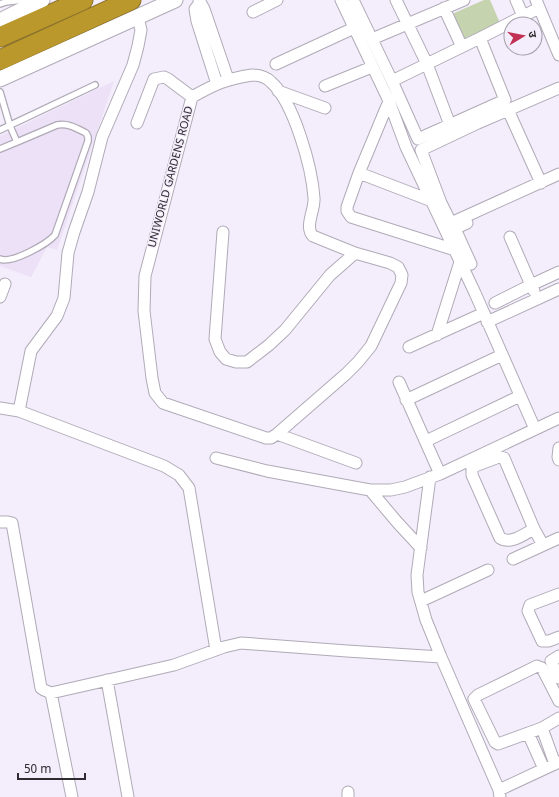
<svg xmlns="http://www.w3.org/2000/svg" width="559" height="797" font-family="Georgia,'Noto Sans Devanagari',serif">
	<rect width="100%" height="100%" fill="#f4edfb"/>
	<path fill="#ece1f6" d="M114,81L57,250L47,247L31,277L0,266V136Z"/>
	<path fill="#c5d3ae" d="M484,0H490L500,23L463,39L452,14Z"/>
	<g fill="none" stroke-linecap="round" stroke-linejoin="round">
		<g stroke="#b0aab7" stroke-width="8">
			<path id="lane" d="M0,4L6,2L23,0L29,4
				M0,92L10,126L17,142L57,125C68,123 76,128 86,133L88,137V141L55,235C47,244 12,264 0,259
				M0,130L95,85
				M0,149L17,142"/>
		</g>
		<g stroke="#b0aab7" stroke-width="13">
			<path id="street" d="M199,0L204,9L228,79
				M341,0L389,101L406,147L475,293L535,429
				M353,0L392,81L418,139L505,100L480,38
				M396,0L427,64L450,125
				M516,0L523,16
				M536,0L559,55
				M200,3L195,9L197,21L217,84
				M444,8L462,47
				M253,12L277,0
				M372,39L464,0
				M276,64L354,28
				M252,75C259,75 266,77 271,82C294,102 312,168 314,198C315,210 304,227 313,236L355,253L390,263L398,267L402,275L401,283L371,346L358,362L346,374L277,434L271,438H266L163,403L155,393L152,378L144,311L145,276L192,97C215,84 226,79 252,75Z
				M392,81L480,38L539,8
				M325,86L372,67
				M559,88L478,123L421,150L441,203L451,223L559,174
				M278,91L325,108
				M389,101L359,173L347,207V211L351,217L455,250
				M508,110L541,183
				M137,123L154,79L164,77L168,79L192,97
				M359,173L432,201
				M467,223L456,228V231L471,264
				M223,232L215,339L220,352L226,359L236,362H247L269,345L285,330L330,275L355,253
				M534,291L531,285L559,272
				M0,297L5,284
				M495,303L531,285L510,237
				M487,322L559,289
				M437,335L460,262
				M409,347L484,313
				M399,382L440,474
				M406,400L502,355
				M0,408L19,411L31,351L57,316L64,298L68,253L74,232L88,192L102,137L133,65L138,46L141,30L138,17
				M19,411L164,466L179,475L189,488L216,650
				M277,434L356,463
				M426,441L520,396
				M559,448L558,457L559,460
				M216,458L267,471L370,490H391L405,487L440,474L559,418
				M430,477L417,575L418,592L426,620L441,657L499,790L500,797
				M370,490L397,522L421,548
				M0,522H8L12,523L41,688L44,690L51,693L174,665L224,647L241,643L347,651L441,657
				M534,529C524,534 511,545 500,538L472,475V468L475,466L499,457L504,458L534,529L543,545
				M513,559L559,538
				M559,594L530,605L528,611L542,641H549L559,637
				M421,601L488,570
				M559,656L551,661L559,678
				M107,680L128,797
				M51,693L72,797
				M559,701L542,668L537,666L478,695L474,699L495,742L498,744L542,728L559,718
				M542,728L555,764
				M528,733L544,769
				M499,790L559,762
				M348,797V792"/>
		</g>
		<g stroke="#b0aab7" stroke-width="17">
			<path id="secondary" d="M0,21L42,0
				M0,79L175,0"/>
		</g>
		<g stroke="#8a722e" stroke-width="21">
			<path id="highway" d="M0,37L83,0
				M0,60L131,0"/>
		</g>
		<use href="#lane" stroke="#fff" stroke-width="5.5"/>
		<use href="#street" stroke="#fff" stroke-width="11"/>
		<use href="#secondary" stroke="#fff" stroke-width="15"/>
		<use href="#highway" stroke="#bb982c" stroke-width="19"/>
	</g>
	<g text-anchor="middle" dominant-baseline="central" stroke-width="3" stroke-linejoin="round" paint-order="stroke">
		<g font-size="11" fill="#2e2b31" stroke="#f4edfb">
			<text transform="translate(171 177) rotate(-75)">UNIWORLD GARDENS ROAD</text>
		</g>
	</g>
	<g transform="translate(523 36) rotate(80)"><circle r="19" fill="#f4edfb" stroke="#a59faa"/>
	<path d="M0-3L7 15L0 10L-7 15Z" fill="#c03153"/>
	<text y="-6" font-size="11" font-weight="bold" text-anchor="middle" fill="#2e2b31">उ</text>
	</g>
	<path d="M18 773v6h67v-6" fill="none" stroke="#2e2b31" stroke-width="2"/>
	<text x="24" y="773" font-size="12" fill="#2e2b31" stroke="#f4edfb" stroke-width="3" paint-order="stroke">50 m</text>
</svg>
